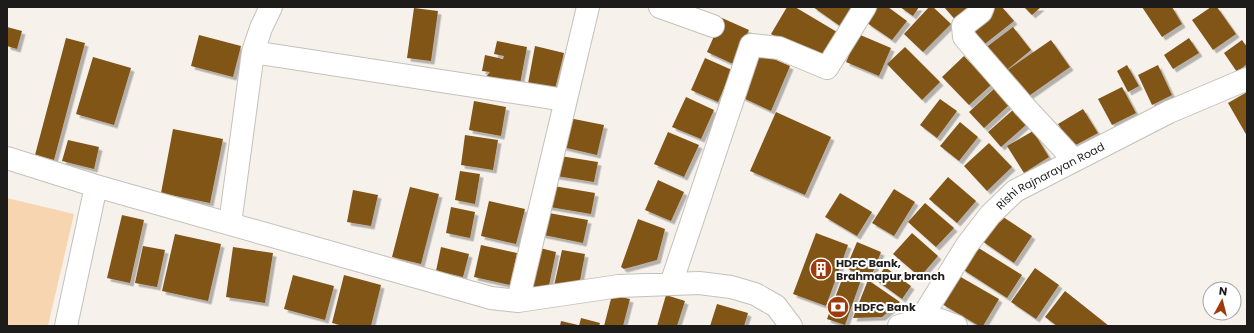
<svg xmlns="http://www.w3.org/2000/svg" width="1254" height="333" font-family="Poppins,sans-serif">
	<defs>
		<filter id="shadow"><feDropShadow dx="3.5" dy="3.5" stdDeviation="0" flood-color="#0004"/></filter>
	</defs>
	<rect width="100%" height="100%" fill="#f6f1eb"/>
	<path fill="#f7d5b1" d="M7,198L74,214L48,326H7Z"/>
	<path fill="#815418" filter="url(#shadow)" d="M787,7H795L837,32L818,62L771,34Z
		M813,7H855L840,26Z
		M878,7H888L907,21L892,40L867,23Z
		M900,7H919L913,16Z
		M929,7H933L951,24L923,52L904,34Z
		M944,7H978L959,24Z
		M995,7H1002L1014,21L981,47L966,30Z
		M1024,7H1041L1032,15Z
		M1142,7H1172L1182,24L1162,37Z
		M1211,7H1217L1236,34L1213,50L1192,20Z
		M414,8L438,11L431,61L407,58Z
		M722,18L749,30L733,64L707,52Z
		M7,27L22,31L17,49L7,46Z
		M1013,27L1031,50L1003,73L984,49Z
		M858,34L891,48L879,76L846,62Z
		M199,35L241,46L233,77L191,66Z
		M66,38L85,43L54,160L35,155Z
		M1189,38L1199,53L1173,69L1164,55Z
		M1051,40L1070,67L1023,100L1003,73Z
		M1242,40L1247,47V64L1237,72L1224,53Z
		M497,41L527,47L519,89L485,83L486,77L490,72L482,71L485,55L503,59L504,56L494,54Z
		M535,46L564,53L554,93L527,89Z
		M905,47L940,82L922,100L887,64Z
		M760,53L790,66L771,111L741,97Z
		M964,56L991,85L969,105L942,77Z
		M93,57L131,68L114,125L76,114Z
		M705,58L732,70L718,102L691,90Z
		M1127,65L1139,86L1128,92L1117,71Z
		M1158,65L1172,95L1152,105L1138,75Z
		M1122,87L1136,113L1112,125L1098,99Z
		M995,88L1010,104L984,128L969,112Z
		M1247,92V136L1228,103Z
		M686,97L714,110L701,139L672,127Z
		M940,99L957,111L937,138L920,125Z
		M474,101L506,107L501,136L469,130Z
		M1014,109L1027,124L1001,147L988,132Z
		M1083,109L1098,133L1072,147L1058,124Z
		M776,112L831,137L805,195L750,171Z
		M564,117L604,125L597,155L558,146Z
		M960,122L978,137L959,161L940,146Z
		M173,129L223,139L210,203L161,193Z
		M1033,131L1049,157L1024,173L1007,146Z
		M668,132L699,145L684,177L654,164Z
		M465,135L498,140L493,170L461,165Z
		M68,140L99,147L94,169L62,161Z
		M989,143L1012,167L987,191L964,166Z
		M554,155L598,162L594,182L550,175Z
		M460,171L480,174L475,204L455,200Z
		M948,177L976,201L957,223L929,199Z
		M658,180L684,192L671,221L645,210Z
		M548,185L595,193L591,214L544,206Z
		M410,187L439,194L421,264L392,257Z
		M894,189L915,202L894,236L872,223Z
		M353,190L378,195L371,226L347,222Z
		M840,193L872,212L857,236L825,217Z
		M489,201L525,209L516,244L481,236Z
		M925,203L954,228L936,247L908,222Z
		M451,207L475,212L470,238L446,233Z
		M543,212L588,220L583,243L539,234Z
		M122,215L144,220L130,283L107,278Z
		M1000,215L1032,236L1014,263L982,241Z
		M638,219L665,229L657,260L624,269L621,267Z
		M816,233L848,245L826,306L793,294Z
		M912,233L938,256L920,277L893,254Z
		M175,234L221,244L208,301L162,291Z
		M857,242L881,252L870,279L846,268Z
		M481,245L517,253L510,285L474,277Z
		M143,246L165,250L157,287L135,283Z
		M233,247L273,253L265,303L226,297Z
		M441,247L469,254L463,277L436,271Z
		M536,247L556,252L548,290L528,286Z
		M977,247L1022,275L1007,298L962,269Z
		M562,250L585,254L578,291L554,286Z
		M885,267L911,286L902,299L876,280Z
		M1035,268L1059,285L1036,319L1011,302Z
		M844,274L861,280L845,325L827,319Z
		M293,275L334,286L325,320L284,309Z
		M344,275L381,285L371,326H344L332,323Z
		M959,276L999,299L983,326H979L942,304Z
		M868,280L900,302L882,317L853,318Z
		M1065,291L1109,326H1057L1045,317Z
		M612,295L630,299L623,326H604Z
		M666,295L685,301L677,326H657Z
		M717,304L748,313L744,326H710Z
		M581,318L600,323L599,326H579Z
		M561,321L578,325V326H560Z"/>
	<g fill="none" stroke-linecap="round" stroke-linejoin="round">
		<g stroke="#c5c0bb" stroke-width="24">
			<path id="minor" d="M660,7L713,26
				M983,7L981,12L963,26L964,37L1023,105L1074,160
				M253,52L565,100
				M7,158L96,186L491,298L518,301L619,286L699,283L731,287L755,294L776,306L791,326
				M230,224L253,52L261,28L271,7
				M671,284L751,45L779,48L827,68L865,7
				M518,301L588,7
				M924,314L956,326
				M66,326L96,186"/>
		</g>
		<g stroke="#c5c0bb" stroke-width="24">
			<g id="major">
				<path id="s1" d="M899,326L914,322L924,314L967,245L990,215L1015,191L1169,112L1247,79"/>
			</g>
		</g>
		<use href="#minor" stroke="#fff" stroke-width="22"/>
		<use href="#major" stroke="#fff" stroke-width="22"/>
	</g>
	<defs>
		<g id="building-disc" transform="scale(1.15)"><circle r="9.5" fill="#9f3b0a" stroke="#fff"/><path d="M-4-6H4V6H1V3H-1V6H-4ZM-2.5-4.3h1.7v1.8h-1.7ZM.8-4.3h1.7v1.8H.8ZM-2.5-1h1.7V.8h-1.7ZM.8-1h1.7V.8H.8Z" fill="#fff"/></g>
		<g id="bank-disc" transform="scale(1.15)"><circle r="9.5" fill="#9f3b0a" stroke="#fff"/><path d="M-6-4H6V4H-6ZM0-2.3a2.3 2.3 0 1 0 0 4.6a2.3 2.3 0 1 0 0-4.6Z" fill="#fff"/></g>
	</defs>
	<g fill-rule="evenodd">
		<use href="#building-disc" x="821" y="269"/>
		<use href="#bank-disc" x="838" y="307"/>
	</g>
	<g text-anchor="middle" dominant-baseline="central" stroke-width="4" stroke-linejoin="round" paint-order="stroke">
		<g font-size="11" fill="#1e1c1a" stroke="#fff">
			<text stroke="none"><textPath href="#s1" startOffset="220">Rishi Rajnarayan Road</textPath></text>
		</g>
		<g font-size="11" font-weight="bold" fill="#1e1c1a" stroke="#fff" text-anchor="start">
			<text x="836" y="263">HDFC Bank,<tspan x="836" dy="13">Brahmapur branch</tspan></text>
			<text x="854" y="307">HDFC Bank</text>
		</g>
	</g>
	<rect width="1254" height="333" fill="none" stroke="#1e1c1a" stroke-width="16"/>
	<g transform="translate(1222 301) rotate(7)"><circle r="19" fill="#ffffff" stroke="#a5a4a3"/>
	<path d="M0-3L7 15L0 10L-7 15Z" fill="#9f3b0a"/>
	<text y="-6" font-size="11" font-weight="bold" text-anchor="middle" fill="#1e1c1a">N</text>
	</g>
</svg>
